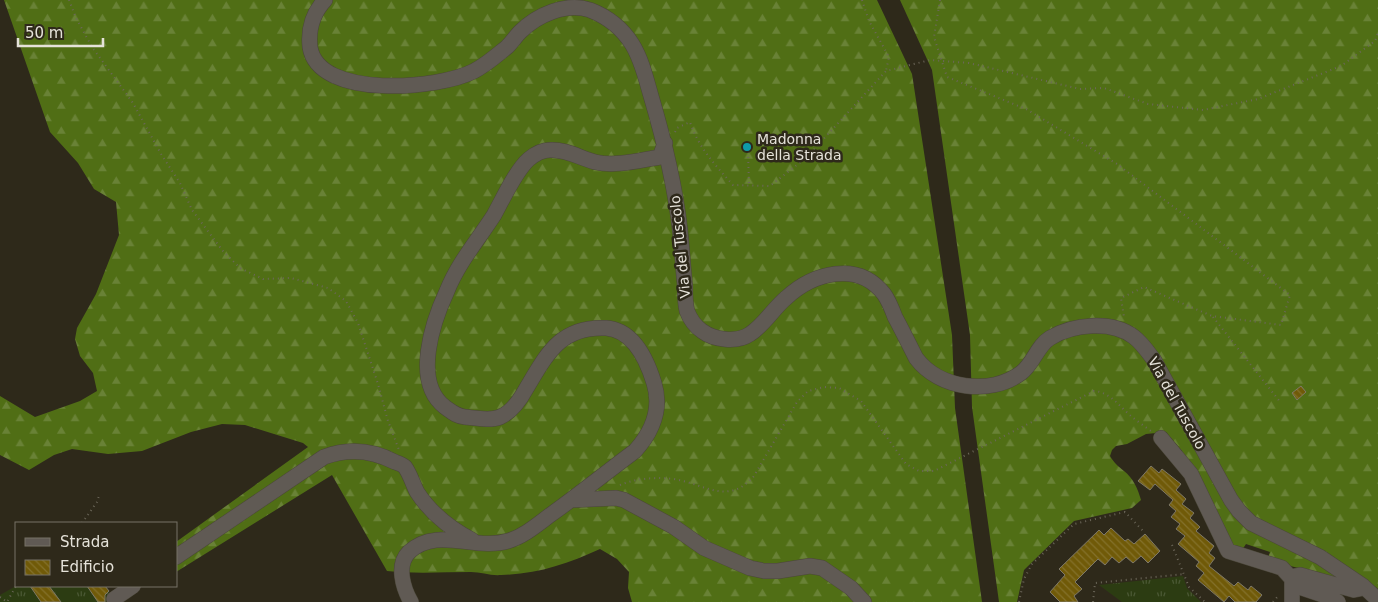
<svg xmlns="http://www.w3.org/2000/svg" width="1378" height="602" font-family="'DejaVu Sans',sans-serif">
	<defs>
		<pattern id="grass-tufts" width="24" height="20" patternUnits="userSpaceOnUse" patternTransform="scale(1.25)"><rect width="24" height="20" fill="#2c3c12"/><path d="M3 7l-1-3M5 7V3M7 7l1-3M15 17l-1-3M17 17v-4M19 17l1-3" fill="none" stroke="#4a5834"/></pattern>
		<pattern id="forest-firs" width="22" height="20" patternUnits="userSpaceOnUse" patternTransform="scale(1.25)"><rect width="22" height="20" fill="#506e15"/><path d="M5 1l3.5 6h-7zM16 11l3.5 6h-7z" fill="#698236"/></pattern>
		<pattern id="building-back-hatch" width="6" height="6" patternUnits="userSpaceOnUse" patternTransform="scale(1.25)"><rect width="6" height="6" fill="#705a08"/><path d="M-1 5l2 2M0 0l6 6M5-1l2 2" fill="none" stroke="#84712b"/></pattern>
	</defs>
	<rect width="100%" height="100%" fill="#2e291a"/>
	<path fill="url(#grass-tufts)" d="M1183,576L1187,588L1201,602H1122L1099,585Z
		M16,586H105L116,602H0V595Z"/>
	<path fill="url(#forest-firs)" d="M4,0H877L912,74L952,335L955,408L982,602H632L628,588L629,572L617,559L600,549C567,564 538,574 501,575C491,576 481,572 471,572C443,572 415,574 387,571L332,475L176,572V542L308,447L303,443L245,425L222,424L191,432L142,451L108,454L72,449L54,455L29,470L0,455V396L35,417L80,401L97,391L93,373L80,356L75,339L77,328L96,294L119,235L116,202L94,189L78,163L50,132Z
		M900,0H1378V589L1368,581L1341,579L1267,560L1270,552L1246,544L1242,550L1223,541L1178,456L1182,451L1166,432L1146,434L1127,444L1116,446L1112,450L1110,456C1114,463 1118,466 1124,471C1133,478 1138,489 1141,500L1132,508L1074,521L1024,570L1017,602H999L972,407L970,335L932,70Z"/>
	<path fill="url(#building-back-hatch)" stroke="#7e7867" d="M1301,386L1306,392L1297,400L1292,393Z
		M1151,466L1159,473L1162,469L1181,484L1176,490L1186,499L1182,504L1194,513L1190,518L1200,527L1196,531L1214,546L1209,553L1215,558L1209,566L1234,586L1238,582L1248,590L1251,586L1262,595L1256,602H1235L1229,596L1224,602L1198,580L1204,573L1196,566L1199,562L1178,544L1185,536L1176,529L1180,524L1171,517L1176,511L1169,505L1173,500L1155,484L1150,490L1138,481Z
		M1111,528L1125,541L1128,539L1134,544L1145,534L1160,551L1148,563L1141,556L1133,563L1126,557L1119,563L1112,557L1105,565L1098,559L1075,582L1082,589L1074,596L1078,602H1060L1050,592L1065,575L1059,569L1099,530L1104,535Z
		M30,586H49L61,602H41Z
		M87,586H105L109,591L105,595V602H98Z"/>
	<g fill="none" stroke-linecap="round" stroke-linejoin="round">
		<g stroke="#4b4739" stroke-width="16">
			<path id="minor" d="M325,0C313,13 308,29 310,47C318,100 440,89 474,71C486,65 497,55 507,47C512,42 516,36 520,32C537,15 566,2 590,10C608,17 622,28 632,44C642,60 646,79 651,96C664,140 675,185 680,230C682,249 683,267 685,286C685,294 685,303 687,311C690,319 695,326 702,331C714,340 737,343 750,334C764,325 773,309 786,298C813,273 858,260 884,294C889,301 892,309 895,317C902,330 909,344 916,358C939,389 990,396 1021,373C1034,363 1037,346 1050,338C1073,324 1112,320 1134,337C1142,343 1148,352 1154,360L1231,500L1239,511L1251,523L1320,557L1363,586L1378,600
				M1161,438L1191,474L1228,551L1282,568L1292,579
				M571,500L616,498L624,500L674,527L704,548L750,568L764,571H778L810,566L822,568L851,588L864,602
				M176,557L324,457C348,448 372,450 395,462C398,463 403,465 405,467C410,474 413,484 417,492C430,512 451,529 472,540
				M1293,585L1332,598L1338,602
				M114,599L133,586
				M411,602C403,588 396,565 409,552C437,526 475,551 508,541C525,536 539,523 553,513C581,493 608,471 635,451C653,431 662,409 654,383C647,360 634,330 606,328C560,326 547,354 526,389C520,400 512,412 500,417C490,421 475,418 465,417C456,416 452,412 445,407C412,382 433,321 447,291C458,263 478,240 494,215C503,199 516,170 529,159C535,154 543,150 550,150C566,149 580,158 595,162C616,167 640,160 660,157L665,143
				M1292,602V579L1295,576L1300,575L1354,590L1359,589L1363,586"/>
		</g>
		<path stroke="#6c675a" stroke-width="2" stroke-dasharray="1 4" stroke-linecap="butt" d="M69,0L76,18L92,47L133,103L161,154L180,183L192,210L223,251L240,268L263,279L291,278L328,288L346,301L358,323L378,384L388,421L399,450
			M862,0L869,21L889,57L886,71
			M940,0L934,37L947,77L1026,109L1117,164L1290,295L1281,325L1212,316L1144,287L1121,298L1124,317
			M675,132L677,128L690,122C698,147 716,166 733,185L770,186L807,157L886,71L930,60L969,63L1080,89L1104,88L1148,104L1203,110L1258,99L1341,66L1375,41L1378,33
			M748,152L749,185
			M1213,317L1281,403
			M620,485C637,478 656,477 674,479C705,484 728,506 754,476L797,402L808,391L824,387L839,388L861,401L906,464L919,471H934L1094,391C1110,392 1119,406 1131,416C1137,421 1144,426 1151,431
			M82,523L97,502L99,496
			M1172,545L1189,587L1205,602
			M0,597L7,602L16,586
			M1019,602L1024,579L1032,564L1074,524L1125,512L1144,532
			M1093,602L1095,583L1185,574
			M1273,602L1279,595"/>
		<use href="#minor" stroke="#605a54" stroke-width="15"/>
	</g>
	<circle fill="#0f9aa8" stroke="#2e291a" stroke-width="2" cx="747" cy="147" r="5"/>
	<g text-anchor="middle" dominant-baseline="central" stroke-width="5" stroke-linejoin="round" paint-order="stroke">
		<g font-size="14" fill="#e5e2d9" stroke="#2e291a" text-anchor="start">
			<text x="757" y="139">Madonna<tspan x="757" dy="16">della Strada</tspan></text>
		</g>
		<g font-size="14" fill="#e5e2d9" stroke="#2e291a">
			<text transform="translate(680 247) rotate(-96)">Via del Tuscolo</text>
			<text transform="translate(1177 403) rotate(61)">Via del Tuscolo</text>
		</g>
	</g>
	<rect x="15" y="522" width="162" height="65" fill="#2e291a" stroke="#777366"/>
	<rect x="25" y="538" width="25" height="8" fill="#605a54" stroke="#777366"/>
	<text x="60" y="547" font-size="15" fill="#e5e2d9">Strada</text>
	<rect x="25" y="560" width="25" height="15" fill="url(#building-back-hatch)" stroke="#777366"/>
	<text x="60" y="572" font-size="15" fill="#e5e2d9">Edificio</text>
	<path d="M18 38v8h85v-8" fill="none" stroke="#e5e2d9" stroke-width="2.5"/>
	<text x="25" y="38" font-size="15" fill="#e5e2d9" stroke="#2e291a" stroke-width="4" paint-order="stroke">50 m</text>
</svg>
